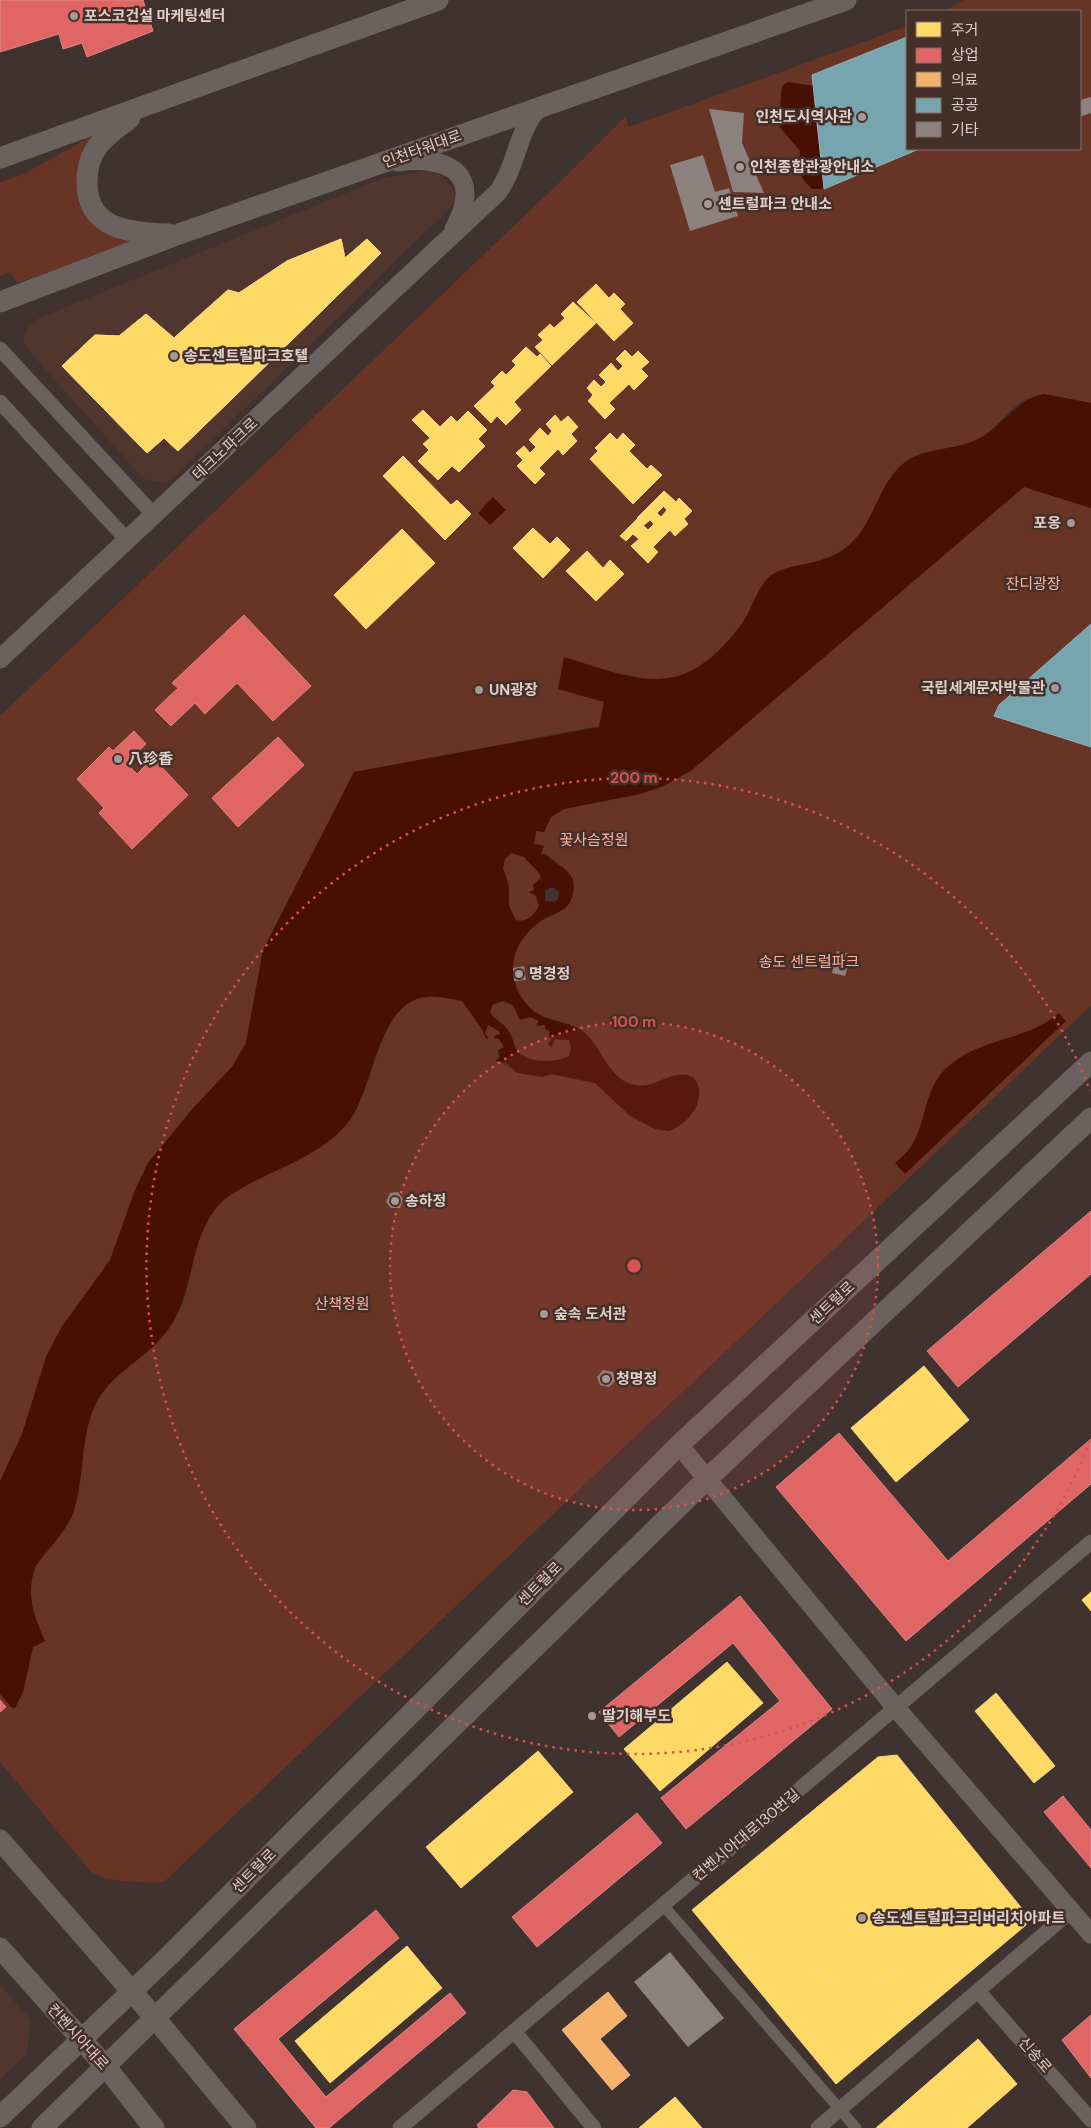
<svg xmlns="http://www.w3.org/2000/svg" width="1091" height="2128" font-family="'DM Sans','Noto Sans KR',sans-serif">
	<rect width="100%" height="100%" fill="#3f322f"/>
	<path fill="#50362e" d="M430,170L439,173L454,189L455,198L451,207L173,479L165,483L147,480L141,476L28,350L23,339L28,326L39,318L383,178Z
		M0,1985L31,2020L27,2054L0,2079Z"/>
	<path fill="#673425" d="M964,0H1091V403C1069,399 1049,393 1027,399C1014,403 994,431 978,440C954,451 923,446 902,464C888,476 882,492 875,509C857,553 824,561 782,570C752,610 718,674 662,680C645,682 631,673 617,674C600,674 576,684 558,689L604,702L599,726L354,772L263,950L246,1043L232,1067L194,1107L148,1163L135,1190L110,1260L61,1328L46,1357L22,1435L0,1481V716L563,179L625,117L629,127L907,26V149H1080V11H944Z
		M99,132L78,189L139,240L21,282H17L10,273L0,276V182L22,175Z
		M1024,487L1091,508V1006L165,1881L157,1883L122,1881L103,1878L91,1872L0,1762V1694L11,1707L15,1708L23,1692L33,1647L45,1641C33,1615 26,1595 35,1567C47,1550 66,1532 73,1513C85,1479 79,1437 96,1404C114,1367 159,1352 178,1314C195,1280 190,1239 215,1209C247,1170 317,1164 349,1121C383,1076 376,966 465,1003L484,1033L489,1025L499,1031L500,1034L494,1035V1038L499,1039L504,1047L497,1053L500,1056L496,1061C505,1064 507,1067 514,1070C524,1075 542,1077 551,1074L595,1083L606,1063C600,1053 593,1040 584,1032C570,1021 552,1022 538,1014C514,1000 504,961 521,939C533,923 552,917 567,905L569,873L546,854H541L544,846L534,844L536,831L544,832L551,817L564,809L640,794L664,786L691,770Z
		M511,853L524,857L540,874V879L534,884V890L530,893L536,896L539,906C534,915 527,923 516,920L509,906L508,883L503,868L505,859Z
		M503,1001L515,1006L519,1019L530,1017L539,1021V1025L536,1026L546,1025V1030L550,1031L552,1047L555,1039L569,1040L571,1048L569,1056C556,1063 526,1064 517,1050C513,1043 512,1035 507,1029C502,1022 494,1020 490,1012L492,1006Z"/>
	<path fill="#481004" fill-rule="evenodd" d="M788,82L814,86L824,189H812C797,175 799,171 800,151L778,125L782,86Z
		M1044,394L1091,403V508L1024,487L692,770L664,786L640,794L564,809L551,817L544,832L536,831L534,844L544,846L541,854H546C553,863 569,868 573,880C575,887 573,899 568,905C561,913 550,915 542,920C509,943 502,981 532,1010C545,1021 566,1021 581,1030C600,1043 606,1073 628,1083C653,1094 671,1066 693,1077C710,1097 689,1124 669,1131L655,1129L630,1116L595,1083L551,1074L543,1077L517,1073L508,1064L496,1061L500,1056L498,1050L504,1047L499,1039L493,1037L500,1034L499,1031L488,1025L485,1033L488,1038L486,1039L482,1029L462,1001C451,999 439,996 428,997C378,999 374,1087 350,1120C325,1154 279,1167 244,1187C233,1193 221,1200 214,1211C188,1247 194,1295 167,1331C147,1359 110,1373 95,1405C80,1438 85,1479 73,1513C66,1532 47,1550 35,1567C26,1595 33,1615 45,1641L33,1647L23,1692L15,1708L11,1707L0,1694V1481L22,1434L46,1357L61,1328L110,1260L135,1190L148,1163L194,1107L232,1067L246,1043L263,950L354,772L599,727L604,702L558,689L564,657C642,681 683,702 741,625C751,611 757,588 769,577C786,562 820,567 843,550C873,528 874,495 897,470C918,446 950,452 976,440C1002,428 1015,399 1044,394ZM511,853L524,857L540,874V879L533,885L534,890L529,892L536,896L539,906C534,915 527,923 516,920L509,906V886L503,868L505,859ZM549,888H554L559,892L558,899L554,902L545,901V891ZM503,1001L513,1005L520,1020L530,1017L539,1021L536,1026L545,1025V1029L550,1031L549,1036L552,1040L548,1043L551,1048L555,1039L569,1040L571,1048L569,1056C556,1063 526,1064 517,1050C513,1043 512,1035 507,1029C502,1022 494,1020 490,1012L493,1004Z
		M493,497L506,510L490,525L478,513Z
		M1059,1013L1066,1021L905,1174L895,1163C902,1157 909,1151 913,1143C928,1116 924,1086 950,1065C982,1037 1027,1041 1059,1013Z"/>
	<path fill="#ffd966" stroke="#f5d684" d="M341,239L345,258L367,239L381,253L178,451L164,438L147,453L62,366L95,335L119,336L146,314L174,338L228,290L239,293L287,261Z
		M341,239L345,258L367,239L381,253L286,346L239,293L287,261Z
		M596,284L609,298L614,293L625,304L620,309L633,323L614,341L577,302Z
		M228,290L239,293L286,346L230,401L174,338Z
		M573,302L596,323L552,365L535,347L543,340L538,335L550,324L554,328L565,318L561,314Z
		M146,314L174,338L230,401L178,451L164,438L147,453L62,366L95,335L119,336Z
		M526,347L537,357L540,354L551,366L514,402L521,410L506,425L497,416L491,423L474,406L495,386L491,382L502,371L506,375L516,365L512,361Z
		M625,350L632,357L638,351L649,362L641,369L648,376L634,390L629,384L609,403L615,409L605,419L588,401L593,395L587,388L594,380L601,387L606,382L599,375L611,363L618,371L623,366L616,359Z
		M423,410L440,427L451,416L457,422L468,411L487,430L478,439L485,446L459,472L452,466L438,480L418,461L429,450L423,444L430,438L412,420Z
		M555,415L561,422L568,416L578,427L571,434L577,441L563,455L558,449L539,468L545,474L535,484L517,466L523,460L516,453L524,446L530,453L536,447L529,440L540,428L548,436L552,431L546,424Z
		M610,433L617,440L623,433L635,445L629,451L647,469L651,465L662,475L633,504L590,459L598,451L595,448Z
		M403,456L451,505L457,500L471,514L445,540L383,476Z
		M664,491L676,502L679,498L692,511L684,519L688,524L675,536L670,530L653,547L658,552L648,563L631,546L639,539L633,534L626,541L620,536L637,519L648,530L654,524L650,520L644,525L637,518L656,499L663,507L657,513L661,517L667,510L656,499Z
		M533,528L550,544L557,537L570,550L543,578L513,548Z
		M402,529L435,563L366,629L334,595Z
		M587,551L603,568L610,560L624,574L596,601L566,571Z
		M924,1366L969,1420L896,1482L851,1428Z
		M1091,1592V1611L1082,1600Z
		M727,1662L763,1703L660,1791L624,1749Z
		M996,1693L1055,1766L1034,1783L975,1711Z
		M538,1751L573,1792L461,1888L426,1847Z
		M897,1755L1024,1911L1026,1925L836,2084L692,1910L878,1757Z
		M751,1885L850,2007L933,1939L954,1965L836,2062L716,1914Z
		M407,1946L442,1988L330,2083L295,2041Z
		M978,2039L1017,2084L967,2128H876Z
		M675,2097L702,2128H639Z"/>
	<path fill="#e06666" stroke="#df8684" d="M0,0H143L153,31L87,57L82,43L63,49L59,34L0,52Z
		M244,615L311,686L273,721L237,683L205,714L195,703L171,726L155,710L178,688L172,683Z
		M134,731L146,744L126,763L137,774L153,758L188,795L132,849L99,813L104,808L77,779L109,747L113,751Z
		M278,737L304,765L238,827L212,798Z
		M1091,1211V1274L958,1387L927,1351Z
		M839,1433L948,1561L1091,1439V1484L906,1641L776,1487Z
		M740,1596L832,1709L686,1829L661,1798L780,1701L733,1643L619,1737L599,1712Z
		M0,1700L6,1707L0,1712Z
		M1063,1796L1091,1830V1868L1044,1812Z
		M637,1813L662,1843L537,1947L512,1917Z
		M376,1910L399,1938L278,2039L326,2097L450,1993L466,2013L329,2128H316L234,2029Z
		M1091,2015V2078L1062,2040Z
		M513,2090L527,2092L554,2128H479L477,2125Z"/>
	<path fill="#f6b26b" stroke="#eb8" d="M608,1992L627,2016L600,2039L630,2075L612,2090L562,2030Z"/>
	<path fill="#76a5af" stroke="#95b2b7" d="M907,37V149H919L824,189L812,75Z
		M1091,624V747L994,716L999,705Z"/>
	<path fill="#8c817e" d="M1091,97V113L1080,117V100Z
		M709,109L744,113L742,143L764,193L733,192Z
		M703,155L715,192L729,188L738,216L690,231L670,165Z
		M837,951L851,954L845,976L832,973Z
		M524,966L526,980L514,981L513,968Z
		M398,1192L403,1199L400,1208H391L386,1202L390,1193Z
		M603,1370L613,1372L615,1381L609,1387L600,1385L597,1377Z
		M670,1952L724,2018L688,2047L634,1982Z"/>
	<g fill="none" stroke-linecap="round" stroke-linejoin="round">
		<path stroke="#6b6260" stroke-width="11" d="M663,1905L856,2128"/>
		<path stroke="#6b6260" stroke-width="15" d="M0,349L154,515
			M0,402L127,540
			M978,1991L1091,2120
			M514,2031L594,2128
			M400,2128L1091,1542
			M818,2128L1072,1910"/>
		<path stroke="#6b6260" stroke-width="19" d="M397,162C449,155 484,174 454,229
			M0,659L498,192C517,166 517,131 539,107
			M679,1445L896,1708L1091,1934"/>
		<path stroke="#6b6260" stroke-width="21" d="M130,118C119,127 106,135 98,146C90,156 87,169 87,182C87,230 131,233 169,234
			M0,158L438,0
			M0,302L179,234L846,0
			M0,1840L155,2018L246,2128
			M0,1948L106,2067L154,2128
			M0,2117L169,1956L679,1445L1091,1062
			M42,2128L707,1479L1091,1118"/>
	</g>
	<circle cx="634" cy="1266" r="244" fill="#d85250" fill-opacity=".12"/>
	<g fill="none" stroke="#d85250" stroke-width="2.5" stroke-dasharray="2.5 5">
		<circle cx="634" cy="1266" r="244"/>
		<path d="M1090 1441A488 488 0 1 1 1090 1091"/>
	</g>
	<g fill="#a69894" stroke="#452f29" stroke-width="2">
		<circle cx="74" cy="16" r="5"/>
		<circle cx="862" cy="117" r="5"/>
		<circle cx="740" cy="167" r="5"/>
		<circle cx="708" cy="204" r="5"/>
		<circle cx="174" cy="356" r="5"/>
		<circle cx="1071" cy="523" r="5"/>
		<circle cx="1055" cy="688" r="5"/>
		<circle cx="479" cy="690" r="5"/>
		<circle cx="118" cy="759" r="5"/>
		<circle cx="519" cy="974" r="5"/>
		<circle cx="395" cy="1201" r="5"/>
		<circle cx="544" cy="1314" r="5"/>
		<circle cx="606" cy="1379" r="5"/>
		<circle cx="592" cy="1716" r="5"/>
		<circle cx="862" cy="1918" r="5"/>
	</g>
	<g text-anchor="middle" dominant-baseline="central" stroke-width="5" stroke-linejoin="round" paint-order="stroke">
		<g font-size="15" font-weight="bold" fill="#ddcfca" stroke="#452f29" text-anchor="start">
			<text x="84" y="16">포스코건설 마케팅센터</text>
			<text x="852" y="117" text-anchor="end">인천도시역사관</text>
			<text x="750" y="167">인천종합관광안내소</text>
			<text x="718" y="204">센트럴파크 안내소</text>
			<text x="184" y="356">송도센트럴파크호텔</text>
			<text x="1061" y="523" text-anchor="end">포옹</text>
			<text x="1045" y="688" text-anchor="end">국립세계문자박물관</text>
			<text x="489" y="690">UN광장</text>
			<text x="128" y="759">八珍香</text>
			<text x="529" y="974">명경정</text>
			<text x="405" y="1201">송하정</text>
			<text x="554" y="1314">숲속 도서관</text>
			<text x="616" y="1379">청명정</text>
			<text x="602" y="1716">딸기해부도</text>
			<text x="872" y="1918">송도센트럴파크리버리치아파트</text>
		</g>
		<g font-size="15" fill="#ddcfca" stroke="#452f29">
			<text transform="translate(422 149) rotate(-20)">인천타워대로</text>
			<text transform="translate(225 449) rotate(-43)">테크노파크로</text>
			<text transform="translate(832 1303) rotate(-43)">센트럴로</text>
			<text transform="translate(540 1584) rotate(-45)">센트럴로</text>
			<text transform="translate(746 1835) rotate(-40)">컨벤시아대로130번길</text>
			<text transform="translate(254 1871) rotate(-45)">센트럴로</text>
			<text transform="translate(78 2037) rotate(48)">컨벤시아대로</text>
			<text transform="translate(1035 2055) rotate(49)">신송로</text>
		</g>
		<g font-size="15" fill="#feb099" stroke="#452f29">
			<text x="1033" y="584">잔디광장</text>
			<text x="594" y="840">꽃사슴정원</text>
			<text x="809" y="962">송도 센트럴파크</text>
			<text x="342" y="1304">산책정원</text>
		</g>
	</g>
	<circle cx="634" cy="1266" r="8" fill="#d85250" stroke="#452f29" stroke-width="2.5"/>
	<g font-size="15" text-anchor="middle" font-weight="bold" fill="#d85250" stroke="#452f29" stroke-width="5" stroke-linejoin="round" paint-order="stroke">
		<text x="634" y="783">200 m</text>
		<text x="634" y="1027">100 m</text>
	</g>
	<rect x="906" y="10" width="175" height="140" fill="#452f29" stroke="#826f69"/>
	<rect x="916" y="22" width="25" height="15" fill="#ffd966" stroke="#826f69"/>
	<text x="951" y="35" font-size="15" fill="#ddcfca">주거</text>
	<rect x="916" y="48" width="25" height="15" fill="#e06666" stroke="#826f69"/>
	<text x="951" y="60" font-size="15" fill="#ddcfca">상업</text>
	<rect x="916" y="72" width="25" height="15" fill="#f6b26b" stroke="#826f69"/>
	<text x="951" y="85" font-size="15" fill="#ddcfca">의료</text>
	<rect x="916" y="98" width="25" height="15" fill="#76a5af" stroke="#826f69"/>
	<text x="951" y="110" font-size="15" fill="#ddcfca">공공</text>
	<rect x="916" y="122" width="25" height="15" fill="#8c817e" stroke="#826f69"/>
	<text x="951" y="135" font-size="15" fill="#ddcfca">기타</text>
</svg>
